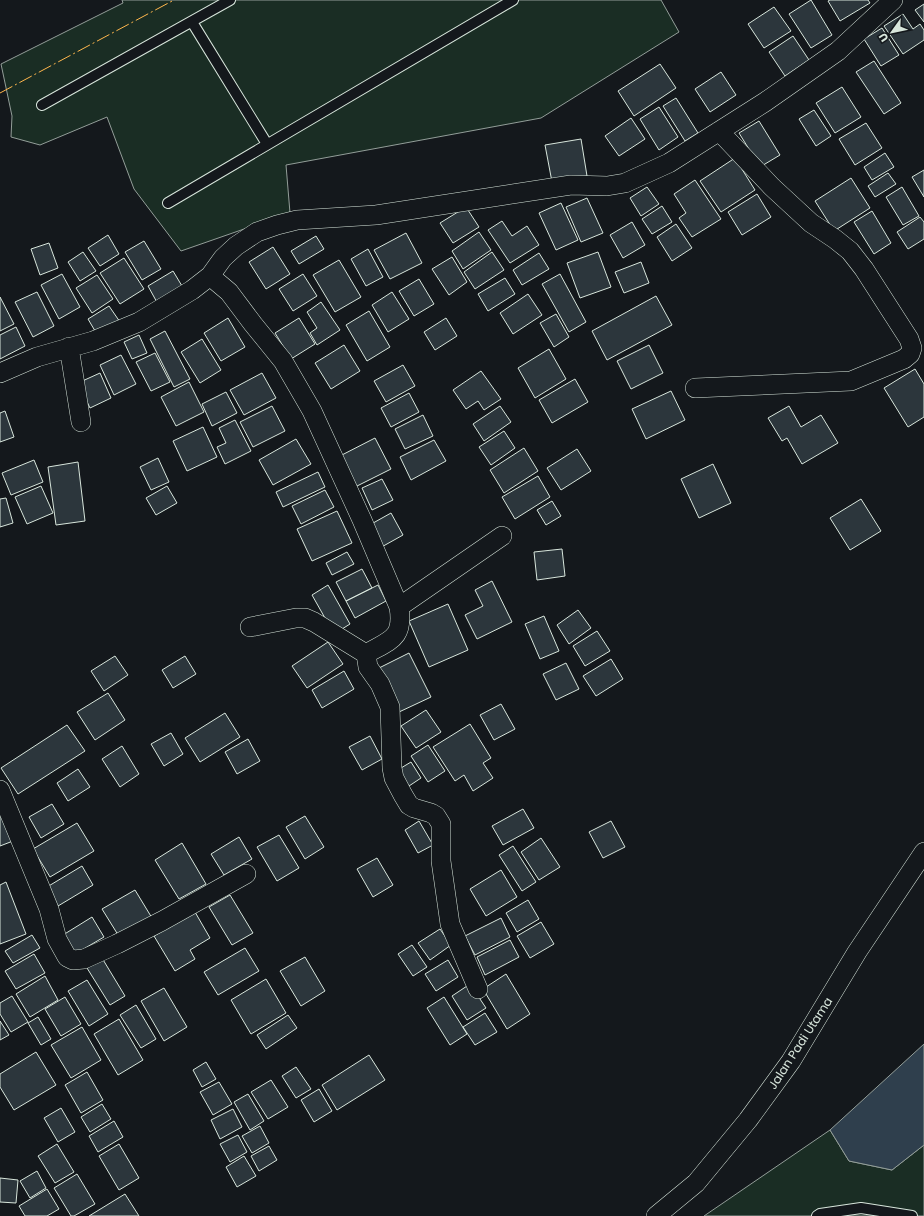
<svg xmlns="http://www.w3.org/2000/svg" width="924" height="1216" font-family="Poppins,sans-serif">
	<rect width="100%" height="100%" fill="#14181c"/>
	<path fill="#1a2d24" stroke="#939e99" d="M122,0H661L679,32L541,118L286,165L290,213L181,251L134,189L107,117L40,145L11,137L12,116L1,64L123,3Z
		M830,1130L849,1161L892,1170L924,1145V1216H704Z"/>
	<path fill="#2f3f4d" stroke="#939e99" d="M924,1044V1145L892,1170L849,1161L830,1130Z"/>
	<path fill="#2c363c" stroke="#d8e6dc" d="M811,0L832,35L811,48L789,14Z
		M830,0H868L870,3L840,21L828,1Z
		M924,4V22L915,10Z
		M774,7L791,31L764,48L748,24Z
		M903,14L913,29L920,24L924,30V40L903,54L884,26Z
		M882,28L899,55L881,66L864,39Z
		M793,36L809,60L785,76L769,52Z
		M874,61L901,103L884,114L856,72Z
		M660,64L676,88L634,116L618,91Z
		M721,72L736,95L710,112L695,89Z
		M842,87L861,117L835,133L816,103Z
		M676,98L698,133L685,141L663,106Z
		M659,107L678,137L659,150L640,119Z
		M814,110L831,136L816,146L799,119Z
		M631,118L645,139L619,156L605,136Z
		M759,121L780,155L760,167L739,133Z
		M866,123L882,148L855,165L839,139Z
		M581,139L587,176L552,182L545,145Z
		M885,153L894,167L872,180L864,167Z
		M735,158L755,190L721,212L700,181Z
		M924,170V197L912,177Z
		M888,173L896,184L875,197L868,186Z
		M851,178L870,208L834,231L815,201Z
		M695,180L721,219L692,237L679,218L686,213L674,194Z
		M647,187L659,204L641,216L630,198Z
		M902,187L919,216L903,225L886,197Z
		M757,194L771,217L742,235L728,212Z
		M587,198L603,233L581,242L566,207Z
		M561,203L578,240L556,250L539,213Z
		M662,206L672,222L652,234L642,219Z
		M466,207L479,227L453,243L440,223Z
		M872,211L891,243L874,254L854,222Z
		M920,217L924,222V239L908,249L897,232Z
		M502,221L512,236L527,226L539,245L510,263L488,230Z
		M632,222L645,245L623,258L610,235Z
		M676,224L692,248L672,261L657,237Z
		M479,232L491,250L463,269L452,251Z
		M406,233L422,263L390,279L374,250Z
		M108,235L119,254L100,266L88,248Z
		M316,236L324,249L299,264L291,251Z
		M144,241L161,269L142,280L125,252Z
		M49,243L58,268L40,275L31,249Z
		M273,247L290,274L266,289L249,262Z
		M368,249L383,277L366,286L351,259Z
		M83,252L96,271L80,281L68,262Z
		M492,252L504,270L475,289L464,272Z
		M598,252L611,287L580,298L567,263Z
		M539,253L549,269L522,285L513,270Z
		M452,257L467,282L449,295L432,269Z
		M124,258L144,289L120,304L100,273Z
		M339,260L361,297L335,312L313,275Z
		M641,262L649,283L624,293L615,272Z
		M173,271L185,291L159,306L148,286Z
		M62,274L80,307L59,319L41,285Z
		M303,274L317,296L293,311L279,289Z
		M560,274L586,322L569,332L542,284Z
		M97,275L113,299L92,313L76,288Z
		M505,278L515,294L488,311L478,294Z
		M419,279L434,304L414,316L399,291Z
		M37,292L54,326L33,337L15,302Z
		M392,292L409,319L388,332L372,305Z
		M528,294L542,315L513,334L500,313Z
		M656,296L672,325L607,360L592,331Z
		M0,297L14,324L0,331Z
		M321,302L340,330L317,345L310,333L317,328L307,312Z
		M109,306L120,322L98,336L88,319Z
		M369,311L390,347L367,361L346,325Z
		M556,314L569,337L554,347L540,323Z
		M228,318L245,347L221,361L204,333Z
		M299,318L315,344L291,359L275,333Z
		M446,318L457,336L435,350L424,332Z
		M16,327L25,346L0,359V335Z
		M165,331L190,379L174,387L150,339Z
		M139,335L147,353L132,359L124,342Z
		M202,339L221,370L200,383L181,352Z
		M344,345L360,371L331,389L315,363Z
		M649,345L663,373L631,389L617,361Z
		M549,349L566,379L535,398L518,368Z
		M155,353L170,382L151,391L136,362Z
		M121,355L136,384L114,395L100,365Z
		M403,365L415,386L386,402L374,381Z
		M915,369L924,384V417L908,427L884,388Z
		M481,371L501,399L484,410L478,401L466,409L453,390Z
		M100,373L111,398L90,408L78,383Z
		M262,373L276,398L244,415L230,390Z
		M575,379L588,402L552,423L539,400Z
		M189,382L204,412L176,426L161,397Z
		M671,391L685,420L646,439L632,409Z
		M226,392L237,413L212,426L202,404Z
		M409,393L419,412L391,427L381,408Z
		M272,406L285,431L253,447L240,422Z
		M500,406L511,422L484,441L473,424Z
		M789,406L801,427L821,415L838,443L802,464L787,438L782,441L768,418Z
		M5,411L14,437L0,442V413Z
		M423,415L433,436L405,449L395,429Z
		M235,420L251,451L225,464L217,447L226,443L219,428Z
		M203,427L217,457L187,471L173,441Z
		M504,431L515,448L491,465L479,447Z
		M375,438L391,469L353,488L338,457Z
		M296,439L311,464L273,485L259,460Z
		M434,440L446,461L411,480L400,457Z
		M524,448L538,471L504,493L490,470Z
		M577,449L591,471L561,490L547,468Z
		M158,458L169,482L151,490L140,467Z
		M34,460L43,482L11,495L2,473Z
		M78,462L85,521L56,525L48,467Z
		M713,464L731,503L699,518L681,479Z
		M318,472L325,487L283,507L276,492Z
		M538,476L550,497L515,519L502,497Z
		M382,479L393,500L372,510L362,488Z
		M41,486L53,513L27,524L15,497Z
		M167,486L177,503L156,515L146,498Z
		M325,490L334,507L301,524L292,506Z
		M6,498L13,523L0,527V499Z
		M861,499L881,531L850,550L830,518Z
		M552,501L561,516L546,525L537,510Z
		M337,511L352,543L312,561L297,529Z
		M391,513L403,535L378,549L366,527Z
		M562,549L565,576L537,580L534,552Z
		M347,552L354,564L332,575L326,563Z
		M362,569L372,588L346,601L336,582Z
		M492,581L512,622L477,639L465,615L483,606L475,590Z
		M328,585L350,624L334,634L312,595Z
		M378,585L386,601L355,618L346,601Z
		M448,604L468,650L429,667L409,621Z
		M578,610L591,628L569,644L557,625Z
		M544,616L559,651L540,659L525,624Z
		M597,631L610,651L585,666L573,646Z
		M328,642L343,664L307,688L292,666Z
		M409,653L431,697L399,712L377,669Z
		M115,656L128,675L104,691L91,671Z
		M185,656L196,674L173,688L162,670Z
		M611,659L623,679L596,696L583,676Z
		M566,663L579,689L556,700L543,674Z
		M344,671L354,689L322,708L312,690Z
		M108,693L125,720L95,740L77,712Z
		M501,704L515,729L494,740L480,715Z
		M426,710L441,732L416,748L401,726Z
		M225,713L240,737L200,762L185,738Z
		M470,724L491,758L483,763L493,778L473,791L464,775L455,781L433,747Z
		M67,725L85,751L18,794L1,768Z
		M171,733L183,754L164,766L151,744Z
		M370,736L382,759L362,770L349,747Z
		M248,739L260,761L237,774L225,752Z
		M428,745L445,771L428,782L411,756Z
		M122,746L139,774L120,787L102,759Z
		M411,762L421,778L406,788L396,771Z
		M78,769L90,787L68,801L57,783Z
		M52,804L64,824L41,838L29,817Z
		M523,809L534,828L503,845L492,826Z
		M0,811L13,841L0,846Z
		M305,816L324,847L305,859L286,827Z
		M419,821L433,845L418,853L405,830Z
		M611,821L625,847L603,858L589,832Z
		M77,823L94,851L50,877L33,849Z
		M279,835L299,868L277,881L257,847Z
		M239,837L252,859L224,875L211,854Z
		M541,838L560,867L539,880L521,852Z
		M182,843L206,884L179,899L155,860Z
		M513,846L536,882L522,891L499,855Z
		M377,858L393,885L373,897L357,869Z
		M82,866L93,885L58,906L47,887Z
		M501,870L517,897L486,916L470,889Z
		M6,882L26,934L0,944V885Z
		M135,890L152,918L120,938L102,909Z
		M230,895L253,933L232,945L209,907Z
		M528,900L539,919L517,932L506,913Z
		M195,912L210,938L190,950L195,959L175,971L154,936Z
		M92,917L104,937L75,954L63,935Z
		M501,918L510,937L475,955L465,936Z
		M541,922L554,944L530,958L517,936Z
		M440,929L451,945L430,960L418,943Z
		M32,935L40,948L13,963L5,951Z
		M510,940L519,957L485,975L477,957Z
		M412,945L427,967L413,976L398,954Z
		M245,948L259,971L218,995L204,972Z
		M34,954L45,973L16,989L5,971Z
		M305,957L325,991L301,1006L280,971Z
		M102,958L125,996L110,1005L87,968Z
		M448,960L458,977L436,991L425,974Z
		M506,974L530,1014L507,1029L483,989Z
		M45,976L58,1000L30,1017L16,994Z
		M266,979L286,1013L251,1034L231,1000Z
		M87,980L108,1014L89,1026L68,991Z
		M470,984L486,1008L467,1020L452,996Z
		M164,988L187,1027L164,1041L141,1001Z
		M12,996L28,1022L11,1032L0,1014V1003Z
		M65,997L81,1024L61,1036L45,1009Z
		M444,997L467,1034L450,1045L427,1008Z
		M136,1005L156,1039L141,1048L120,1015Z
		M485,1013L497,1032L475,1045L463,1027Z
		M288,1015L297,1028L266,1049L257,1035Z
		M38,1017L51,1039L41,1045L28,1023Z
		M119,1019L143,1060L118,1075L94,1034Z
		M0,1021L9,1035L0,1040Z
		M82,1027L101,1060L71,1078L51,1045Z
		M36,1052L56,1085L14,1110L0,1087V1074Z
		M369,1055L385,1080L337,1110L322,1085Z
		M206,1062L216,1079L202,1087L193,1070Z
		M296,1067L311,1089L296,1098L282,1076Z
		M87,1072L103,1100L81,1113L65,1085Z
		M271,1080L288,1107L268,1119L251,1092Z
		M219,1082L232,1104L213,1115L200,1092Z
		M319,1089L332,1111L314,1122L301,1100Z
		M248,1094L264,1121L250,1130L234,1102Z
		M102,1104L111,1119L90,1132L81,1117Z
		M61,1108L75,1132L58,1142L44,1118Z
		M233,1109L242,1127L220,1139L211,1120Z
		M114,1121L123,1137L98,1152L89,1136Z
		M260,1126L269,1143L252,1153L242,1136Z
		M238,1135L247,1152L230,1162L220,1144Z
		M57,1144L74,1172L55,1183L38,1156Z
		M119,1144L139,1178L119,1190L99,1156Z
		M269,1146L277,1160L259,1171L251,1156Z
		M244,1156L256,1176L237,1187L226,1167Z
		M37,1171L46,1188L30,1198L20,1181Z
		M77,1174L95,1204L74,1216H71L54,1188Z
		M0,1178L18,1180L16,1203L0,1202Z
		M47,1189L59,1209L47,1216H25L19,1206Z
		M125,1194L139,1216H89Z"/>
	<g fill="none" stroke-linecap="round" stroke-linejoin="round">
		<g stroke="#d8e6dc" stroke-width="12">
			<path id="lane" d="M192,22L267,144
				M42,105L230,0
				M168,203L513,0
				M817,1216L820,1214L861,1208L912,1216"/>
		</g>
		<g stroke="#d8e6dc" stroke-width="20">
			<path id="street" d="M210,276L229,292L253,324L283,361L312,411L362,520L399,607C404,639 390,640 366,654L368,667L380,684L390,707L392,768L394,778L403,795L409,805L414,808L431,813L436,816L441,824V861L450,924L478,989
				M69,347L81,422
				M0,373L37,357L93,341L139,322L192,290L210,276L223,258L236,246L257,232L277,225L297,220L376,215L571,185L607,186L625,183L669,163L765,102L838,51L893,0
				M695,388L851,381L904,359L910,354L912,348L909,339L864,269L850,251L835,239L811,223L772,187L719,131
				M399,607L502,536
				M250,627L296,618H305L314,622L366,654
				M0,790L49,909L57,939L67,957L73,960L84,959L117,944L162,921L246,874
				M656,1216L696,1183L748,1120L791,1061L857,952L924,852"/>
		</g>
		<use href="#lane" stroke="#14181c" stroke-width="10"/>
		<use href="#street" stroke="#14181c" stroke-width="19"/>
		<path stroke="#ffb74d" stroke-width="1" stroke-dasharray="14 3 2 3" stroke-linecap="butt" d="M0,93L174,0"/>
	</g>
	<g text-anchor="middle" dominant-baseline="central" stroke-width="3" stroke-linejoin="round" paint-order="stroke">
		<g font-size="12" fill="#d8e6dc" stroke="#14181c">
			<text transform="translate(800 1043) rotate(-57)">Jalan Padi Utama</text>
		</g>
	</g>
	<g transform="translate(892 32) rotate(237)" stroke="#14181c" stroke-width="3" paint-order="stroke">
	<path d="M0-3L7 15L0 10L-7 15Z" fill="#d8e6dc"/>
	<text y="-6" font-size="11" font-weight="bold" text-anchor="middle" fill="#d8e6dc">U</text>
	</g>
</svg>
